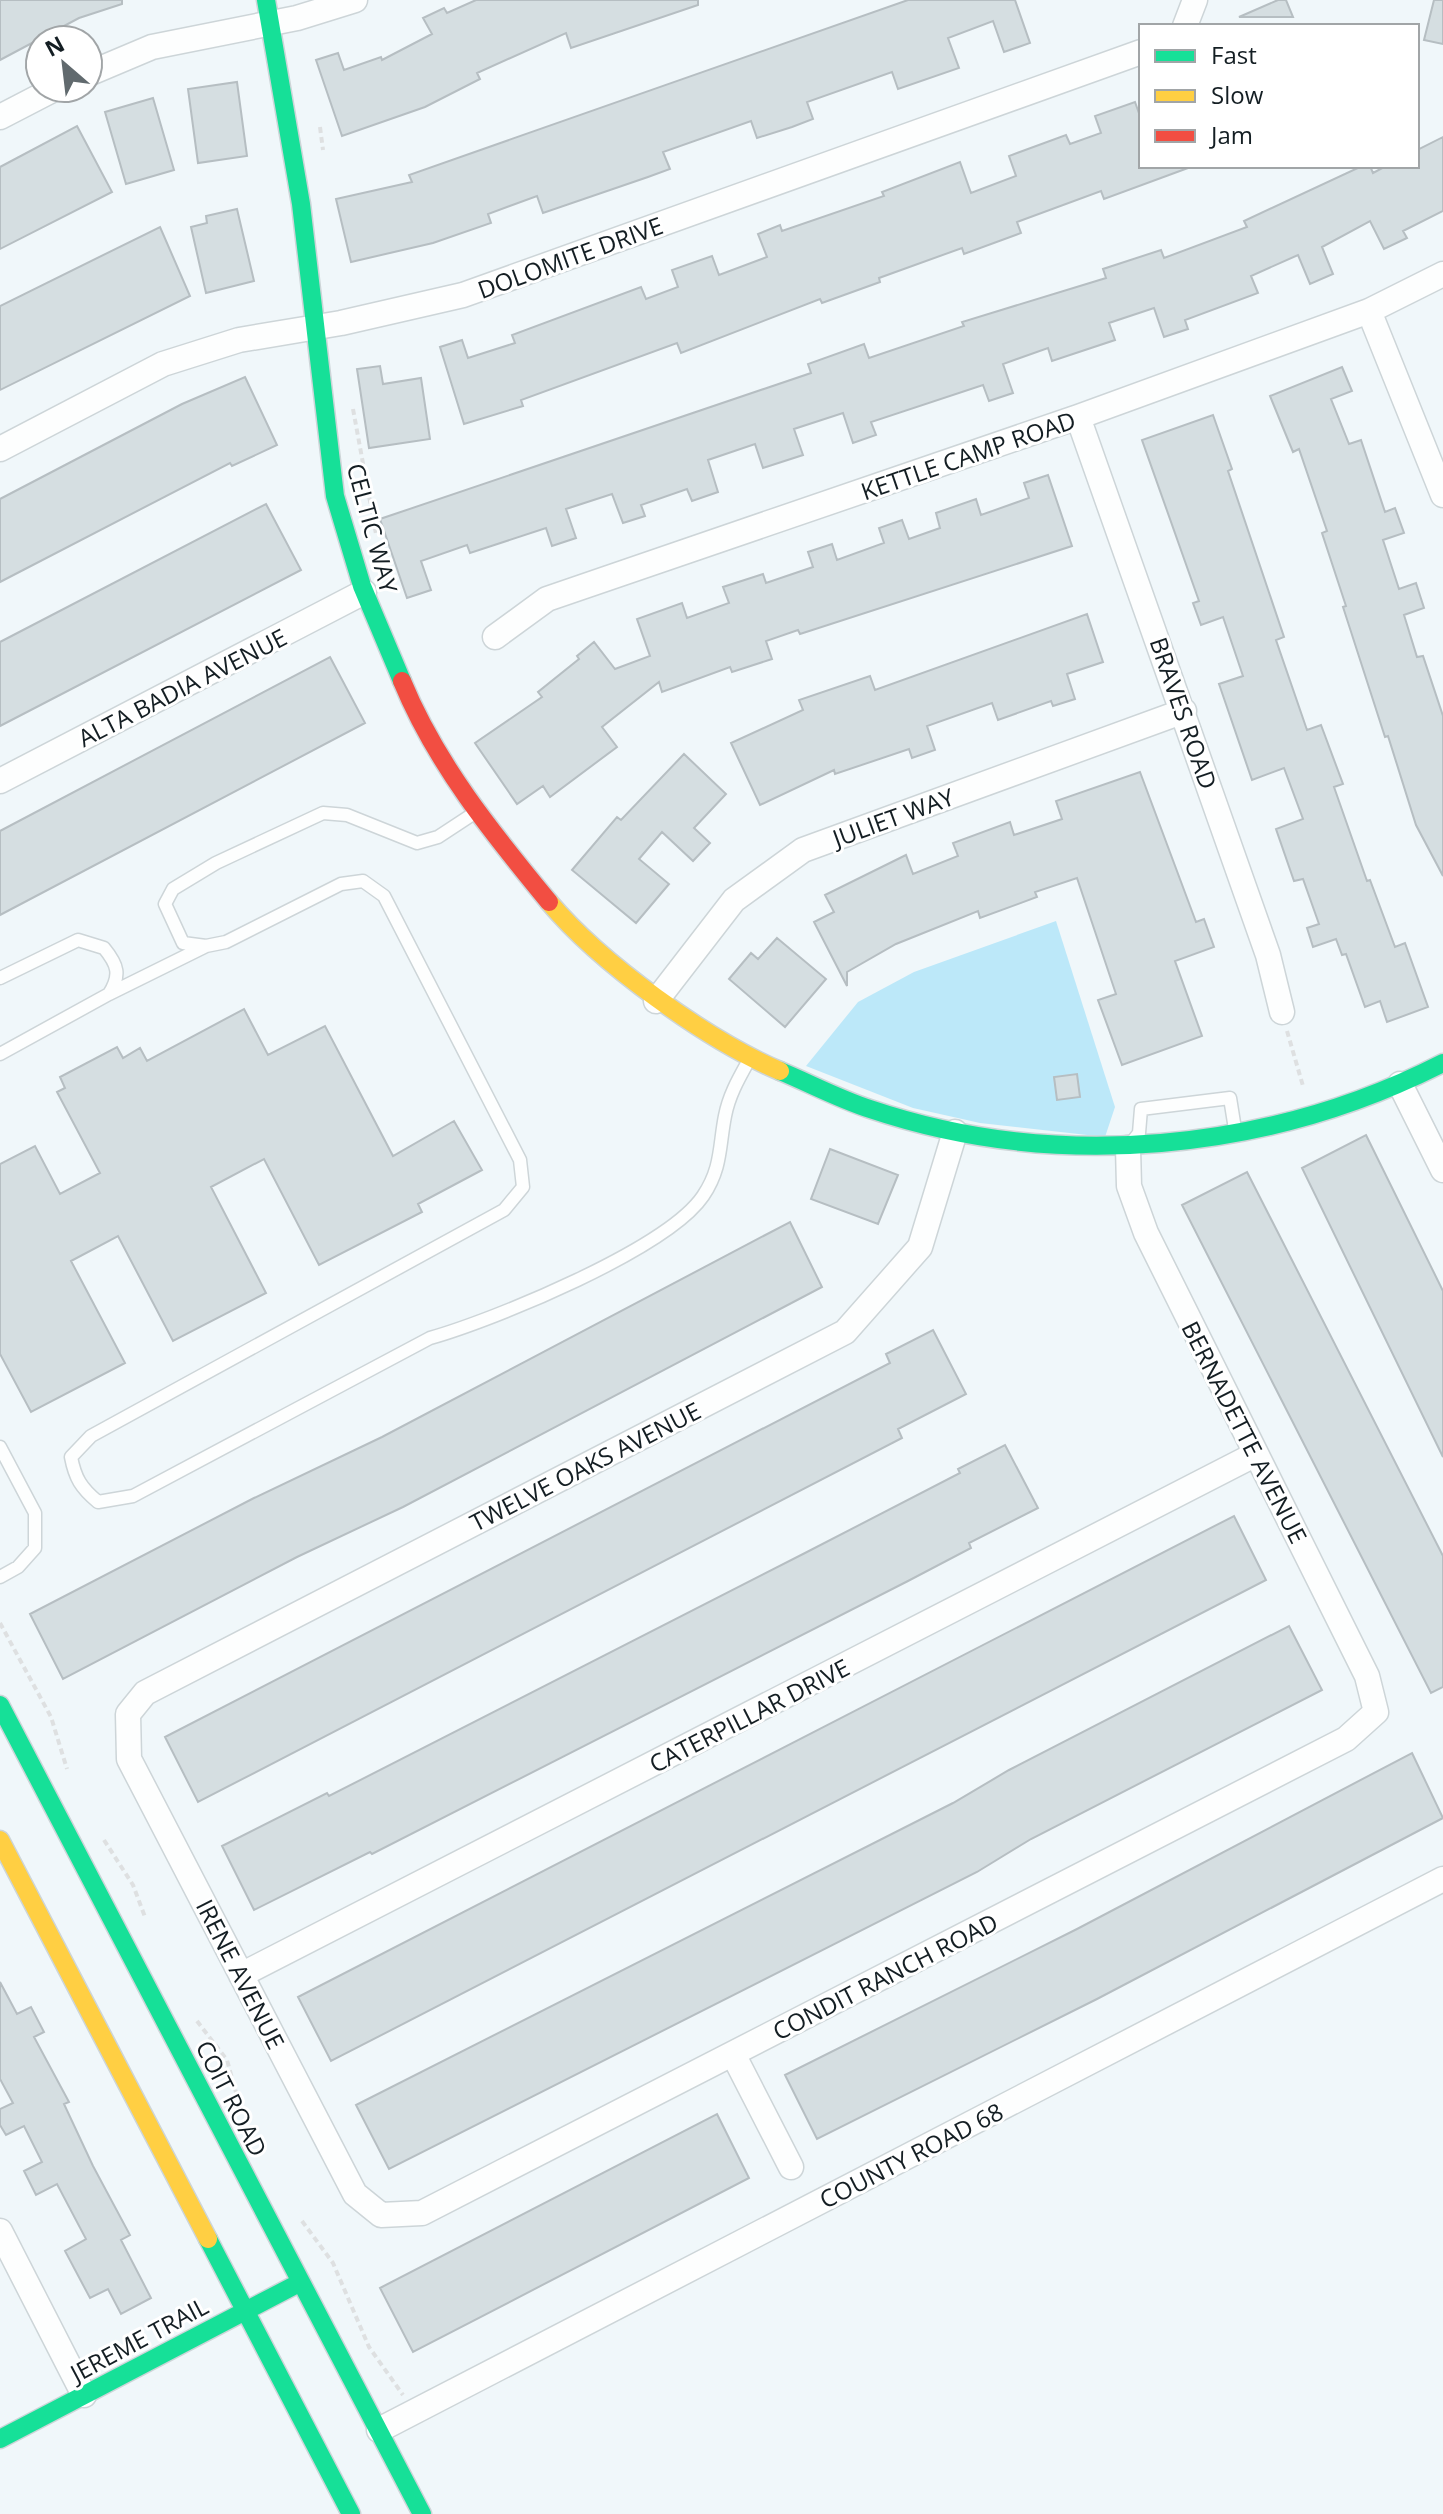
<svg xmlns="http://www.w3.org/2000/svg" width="1443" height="2514" font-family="'Open Sans',sans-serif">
	<rect width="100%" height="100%" fill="#f0f7fa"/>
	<path fill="#bce8f9" d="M1056,921L1115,1107L1105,1137L980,1123L913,1108L806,1066L858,1002L914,972Z"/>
	<path fill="#d5dee1" stroke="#b6bec2" stroke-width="2" d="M0,0H122V4L79,18L0,60Z
		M476,0H698V5L571,48L566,33L477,73L480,79L425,107L342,136L316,60L338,53L344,70L381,57L382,60L432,34L423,18L444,8L447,13Z
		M908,0H1015L1030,43L1004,52L993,21L948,38L959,68L898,89L892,72L807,102L813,119L792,127L757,138L751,121L663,152L670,169L648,177L543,213L537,196L488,214L491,223L433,243L351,262L336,199L412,182L409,175Z
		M1278,0H1286L1293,17H1239Z
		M1434,0H1443V44L1424,40Z
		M237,82L247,156L198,163L188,89Z
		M153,98L174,170L126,184L105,112Z
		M1135,102L1141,119V166L1188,168L1104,199L1101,191L1017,222L1021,233L964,254L962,248L879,278L880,282L822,303L820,299L681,353L677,343L521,400L523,406L464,424L440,347L462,340L468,358L515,343L512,335L641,287L646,299L678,287L672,270L712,256L719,275L767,257L758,234L780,225L782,231L884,196L882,192L960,162L971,193L1016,176L1009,156L1066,135L1070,144L1101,133L1095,116Z
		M77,126L112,192L0,249V167Z
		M1443,137V211L1403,231L1407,238L1384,249L1370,221L1322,247L1333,274L1310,284L1298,255L1251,276L1258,293L1185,320L1188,329L1164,337L1154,308L1109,323L1115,340L1052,361L1048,348L1003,364L1013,393L989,401L983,385L871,422L876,435L853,443L843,413L794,429L803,455L763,468L755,444L708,460L718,492L692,501L687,489L641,505L645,516L623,523L612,494L566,509L576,538L552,546L546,528L470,553L467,545L421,561L431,590L407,598L380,519L811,373L808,364L864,344L869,358L964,326L962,322L1106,278L1103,269L1161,250L1164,258L1247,227L1244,221L1362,166H1370L1373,173L1386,166H1417V150Z
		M237,209L254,281L206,293L191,227L207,223L206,216Z
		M160,227L190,296L0,390V306Z
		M380,366L383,384L421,378L430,439L369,448L357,369Z
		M1342,367L1352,391L1331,399L1349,444L1361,440L1385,512L1395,508L1404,533L1383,540L1399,589L1416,583L1424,608L1404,615L1417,657L1423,656L1443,716V876L1416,825L1388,736L1385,737L1343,607L1346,606L1322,533L1327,531L1299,449L1293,452L1270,396Z
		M245,377L277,445L232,466L230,463L0,582V499L182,404Z
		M1213,415L1232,469L1228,471L1284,637L1276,640L1307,730L1321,725L1343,784L1334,787L1367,881L1370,880L1395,947L1405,943L1428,1007L1387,1022L1380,1001L1365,1007L1346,954L1342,955L1336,939L1313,947L1307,928L1319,924L1303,879L1294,881L1276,829L1303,819L1284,768L1252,780L1219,684L1243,676L1223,617L1201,625L1193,603L1199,601L1142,440Z
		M1048,475L1072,546L800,634L798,630L766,641L772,659L732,672L730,667L662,692L659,682L602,727L617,747L550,797L543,786L517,804L475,743L542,697L538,692L579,659L577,656L594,642L615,669L650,656L637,619L682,603L687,618L729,603L723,587L763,574L766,583L813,567L808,552L832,544L837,560L884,543L879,528L902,520L909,539L940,528L936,513L976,499L981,515L1029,498L1024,483Z
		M266,504L301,570L0,726V642Z
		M1087,614L1103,662L1067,674L1075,699L1053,706L1051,701L998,720L992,703L927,726L935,750L912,758L909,749L835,774L834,770L760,805L731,743L803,710L799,700L870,676L875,690Z
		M330,657L365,723L0,915V831Z
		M684,754L726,794L694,828L710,843L693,861L662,832L639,859L669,884L636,923L572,870L617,817L621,820Z
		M1140,772L1196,922L1204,919L1214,947L1175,961L1202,1036L1122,1065L1098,1000L1116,994L1077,878L1035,892L1037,897L980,918L978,911L896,944L847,972V986L814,922L834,912L825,895L906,855L913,874L958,856L953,843L1010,822L1014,835L1062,819L1056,801Z
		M777,938L826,979L785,1027L729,979L751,953L758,959Z
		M244,1009L268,1055L325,1026L393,1156L454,1121L482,1170L418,1204L422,1212L319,1265L264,1159L211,1187L266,1293L173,1341L118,1236L71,1261L125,1363L31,1412L0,1354V1164L35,1146L60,1194L100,1173L57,1092L65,1088L60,1077L117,1047L123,1058L140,1048L147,1061Z
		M1077,1074L1080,1097L1057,1100L1054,1077Z
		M1366,1135L1443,1291V1457L1302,1168Z
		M830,1149L898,1175L878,1224L811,1199Z
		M1247,1172L1443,1556V1687L1431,1693L1182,1205Z
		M790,1222L822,1287L403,1507L297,1557L63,1679L30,1614L254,1498L382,1437Z
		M933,1330L966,1394L898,1429L902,1438L198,1802L165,1737L890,1363L886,1354Z
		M1005,1445L1038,1508L969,1543L971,1548L908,1581L372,1854L370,1852L254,1910L222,1846L327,1793L329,1796L805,1553L960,1473L958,1469Z
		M1234,1516L1266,1580L331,2061L298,1997Z
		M1289,1626L1322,1690L1031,1839L977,1872L389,2169L356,2105L953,1803L1009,1770Z
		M1412,1753L1443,1818L1097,1999L817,2139L785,2075L1077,1929Z
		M0,1982L17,2014L31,2007L44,2032L34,2037L69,2102L64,2104L93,2166L130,2235L121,2240L151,2298L121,2314L108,2289L90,2298L65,2251L86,2239L57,2184L36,2195L24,2171L42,2162L24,2126L6,2135L0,2125V2109L13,2103L0,2079Z
		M717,2114L749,2178L413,2352L380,2288Z"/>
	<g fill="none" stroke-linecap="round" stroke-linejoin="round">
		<g stroke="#cdd5d8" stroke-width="15">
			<path id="lane" d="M473,814L438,837L417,843L347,815L323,813L216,863L173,889L165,904L183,943L206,946L226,942L341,884L363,881L384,896L520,1160L523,1187L504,1210L91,1436L71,1457C75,1478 81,1488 98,1502L133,1496L430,1338C494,1320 667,1249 703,1196C722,1168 719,1146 725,1116C729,1095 739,1078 749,1060
				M0,978L78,940L104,948C118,965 121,975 109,994L0,1054
				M109,994L206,946
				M1132,1142L1139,1133L1141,1109L1230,1098L1235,1129
				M0,1447L35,1513V1548L18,1567L0,1577"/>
		</g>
		<g stroke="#cdd5d8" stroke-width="27">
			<path id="street" d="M1185,26L1195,0
				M88,74L152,47L297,18L355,0
				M0,117L56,88
				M1369,311L1443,495
				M1078,417L1268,955L1282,1012
				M0,449L163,364L239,340L341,323L463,295L1141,52
				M495,637L547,599L1078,417L1369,311L1443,274
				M0,781L364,592
				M656,1001L734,900L803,850L1184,711
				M1400,1084L1443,1170
				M955,1132L920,1247L845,1332L145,1693L128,1714L129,1759L355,2194L381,2215L422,2213L1346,1739L1376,1712L1367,1676L1146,1233L1129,1186L1128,1148
				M241,1975L1256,1454
				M733,2054L791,2167
				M0,2231L84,2395
				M379,2430L1443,1879"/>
		</g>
		<g stroke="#cdd5d8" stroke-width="21">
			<path id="fast" d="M266,0L301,204L335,496L362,586L402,681
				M780,1071C809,1083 839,1099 870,1109C1057,1172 1268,1152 1443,1063
				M0,1705L422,2514
				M208,2239L351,2514
				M0,2439L301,2282"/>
		</g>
		<g stroke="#cdd5d8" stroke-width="21">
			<path id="slow" d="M549,902C600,963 707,1040 780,1071
				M0,1840L208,2239"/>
		</g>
		<g stroke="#cdd5d8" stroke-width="21">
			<path id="jam" d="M402,681C436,764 493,834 549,902"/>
		</g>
		<path stroke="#dee0e1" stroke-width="4" stroke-dasharray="6 4" stroke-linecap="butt" d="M320,127L323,150
			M353,409L376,534
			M1287,1031L1303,1086
			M0,1623L51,1717L67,1769
			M104,1840L133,1885L145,1917
			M197,2021L227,2060L237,2096
			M302,2221L333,2263L369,2347L403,2395"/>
		<use href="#lane" stroke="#fdfefe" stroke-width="12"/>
		<use href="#street" stroke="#fdfefe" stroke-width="24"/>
		<use href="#fast" stroke="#16e098" stroke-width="18"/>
		<use href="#slow" stroke="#ffcf43" stroke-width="18"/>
		<use href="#jam" stroke="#f24e42" stroke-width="18"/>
	</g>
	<g text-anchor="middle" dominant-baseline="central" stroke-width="6" stroke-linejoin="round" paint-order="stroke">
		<g font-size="24" fill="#141e23" stroke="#fff">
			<text transform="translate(570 257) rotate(-20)">DOLOMITE DRIVE</text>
			<text transform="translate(968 455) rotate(-19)">KETTLE CAMP ROAD</text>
			<text transform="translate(373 528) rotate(75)">CELTIC WAY</text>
			<text transform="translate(182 687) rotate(-27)">ALTA BADIA AVENUE</text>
			<text transform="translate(1184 713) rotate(71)">BRAVES ROAD</text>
			<text transform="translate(893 817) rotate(-20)">JULIET WAY</text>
			<text transform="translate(1245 1432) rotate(63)">BERNADETTE AVENUE</text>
			<text transform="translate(585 1466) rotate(-27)">TWELVE OAKS AVENUE</text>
			<text transform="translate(749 1715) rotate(-27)">CATERPILLAR DRIVE</text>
			<text transform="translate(241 1974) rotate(63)">IRENE AVENUE</text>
			<text transform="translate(885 1976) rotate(-27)">CONDIT RANCH ROAD</text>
			<text transform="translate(232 2098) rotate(63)">COIT ROAD</text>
			<text transform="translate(911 2155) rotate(-27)">COUNTY ROAD 68</text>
			<text transform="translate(139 2339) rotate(-28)">JEREME TRAIL</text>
		</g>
	</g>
	<rect x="1139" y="24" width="280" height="144" fill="#ffffff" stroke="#a1a5a7" stroke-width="2"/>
	<rect x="1155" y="50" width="40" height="12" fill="#16e098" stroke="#a1a5a7" stroke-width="2"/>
	<text x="1211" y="64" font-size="24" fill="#141e23">Fast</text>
	<rect x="1155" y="90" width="40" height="12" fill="#ffcf43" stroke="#a1a5a7" stroke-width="2"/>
	<text x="1211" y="104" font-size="24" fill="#141e23">Slow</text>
	<rect x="1155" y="130" width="40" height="12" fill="#f24e42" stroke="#a1a5a7" stroke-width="2"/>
	<text x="1211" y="144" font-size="24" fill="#141e23">Jam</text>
	<g transform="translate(64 64) rotate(332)"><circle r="38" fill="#ffffff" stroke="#a1a5a7" stroke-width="2"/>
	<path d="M0-6L14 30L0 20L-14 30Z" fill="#616a6e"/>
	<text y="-12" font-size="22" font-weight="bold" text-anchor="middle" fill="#141e23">N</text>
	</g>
</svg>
